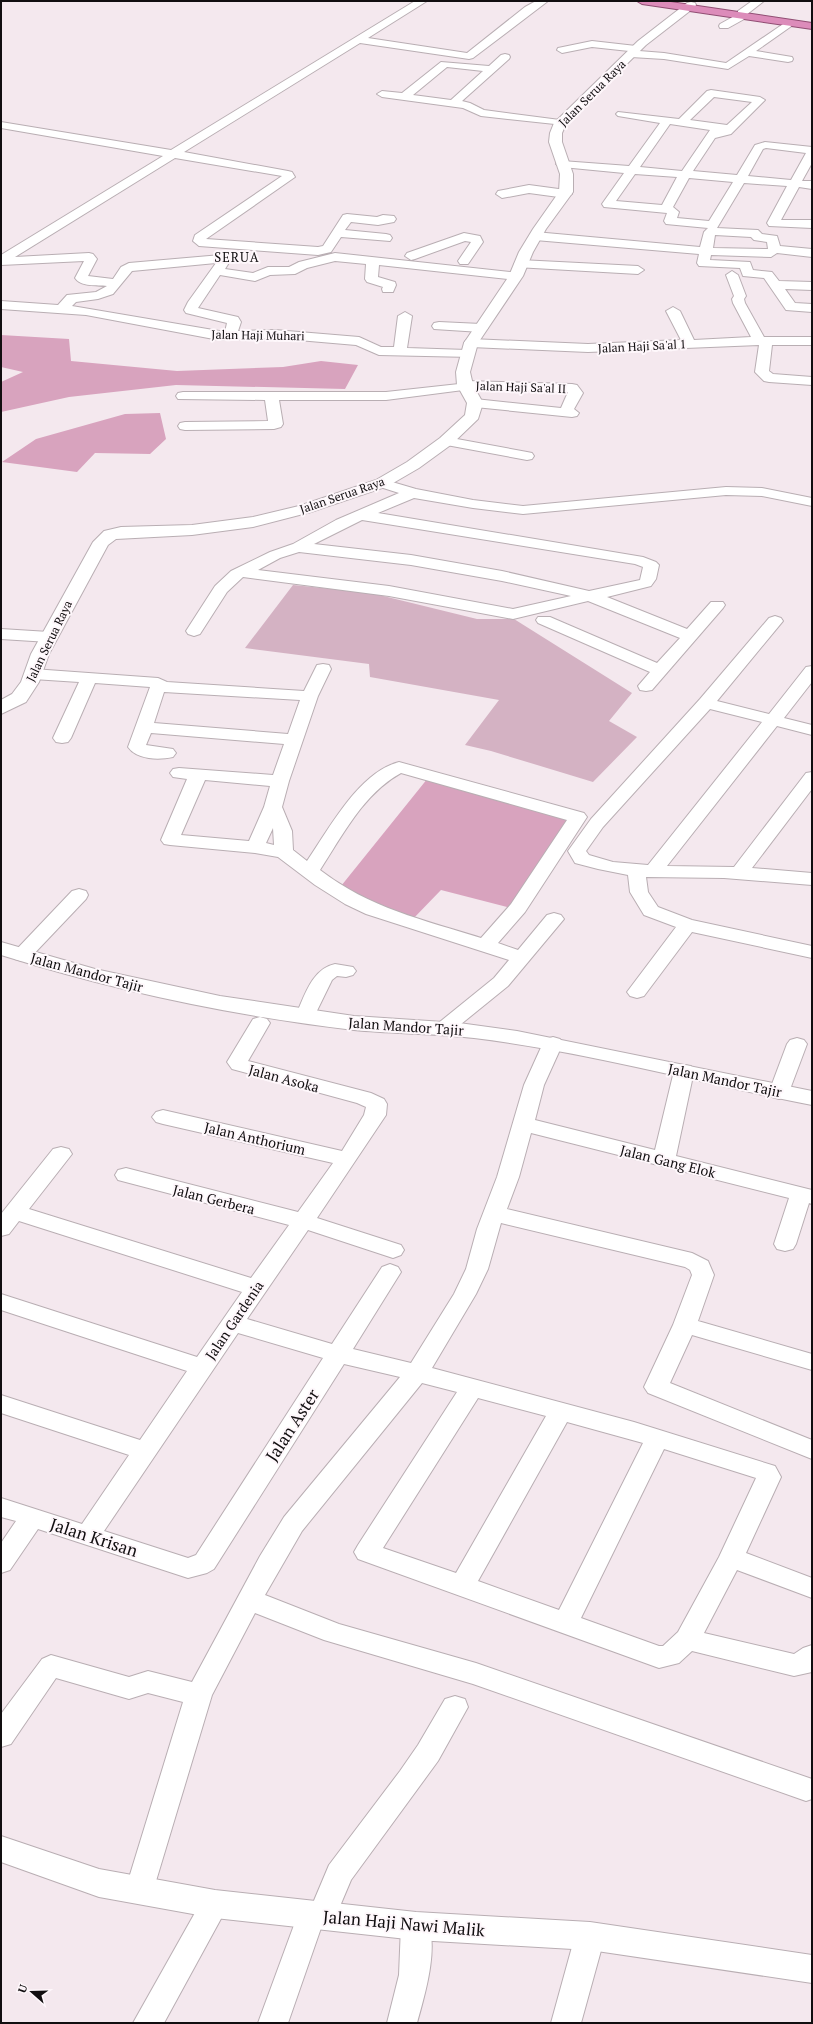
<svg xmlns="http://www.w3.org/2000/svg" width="813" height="2024" font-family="'PT Serif',serif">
	<rect width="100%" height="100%" fill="#f4e8ee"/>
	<path fill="#d4b2c3" d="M293,585L371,593L477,619H514L632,693L609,721L637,737L593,782L491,751L465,745L499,700L370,677L369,664L245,648Z"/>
	<path fill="#d8a3be" d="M1,335L69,339L71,361L177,371L283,367L321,361L358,365L345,389L176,385L69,397L1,412V382L23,372L1,367Z
		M160,413L166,439L150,454L95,453L77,472L2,462L36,439L125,414Z
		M432,773L576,813L511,908L441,890L410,922L337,891Z"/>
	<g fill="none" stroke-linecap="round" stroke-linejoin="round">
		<g stroke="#b9aeb3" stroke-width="2">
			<path id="minor" d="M415,1H427L368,38L467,53L525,7L536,1H548L473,58L469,59L360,43L184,152L288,171L292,172L295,177L206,239L318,247L323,246L343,215L347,214L377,217L383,215L394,216L396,219L394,222L378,225L351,222L345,230L386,234L390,235L392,238L390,241L341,237L331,252L318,255L199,246L193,241L195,235L282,176L175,158L15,257L89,253L93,254L97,259L88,276L113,279L121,267L129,263L221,255L230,261L225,269L253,273L268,267H289L299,262L335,253L520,273L522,276L516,280L379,265L378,277L395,282L396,285L393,292H383L382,289L383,287L367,282L365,279L366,264L335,261L307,268L295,274L270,275L255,281L220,275L198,308L238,317L241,322L238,331L275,330L359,337L381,347H394L398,316L405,312L412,316L407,348L467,350L472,351L474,354L472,357L379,355L356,345L275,338L219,340L86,315L1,309V301L58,305L67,295L96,292L107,286C97,285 81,287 75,278L84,261L1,265V255L163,156L1,128V122L171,150ZM216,263L188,302L184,310L186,313L227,323L225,332L72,306L76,302L98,299L113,294L132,271Z
				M752,1H764L746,15V18L728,28H720L719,26L720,24L738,14V11Z
				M789,20L794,23L793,25L756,51L792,57L793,59L792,61L788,62L749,56L728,69L664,59L631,57L626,54L629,51L592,47L562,53L557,50L558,48L592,41L636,46L641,49L639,51L664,53L726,63Z
				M505,54L509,55L510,57L509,59L462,101L470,103L484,110L560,120L564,121L566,123L564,125L481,116L463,108L382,97L377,94L382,91L402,93L441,62L489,66L501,55ZM447,67L483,71L451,100L413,95Z
				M711,90L760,97L765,100L731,134L715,138L693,171L737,175L755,145L765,142L812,147V163L802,181H812V189L799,187L781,220H812V228L769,226L767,223L787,186L744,183L717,228L758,230L762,234L777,236L780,246L812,249V257L777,253L771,257L711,255L710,260L750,262L753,270L772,272L779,281L812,282V290L785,289L795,303L812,304V312L786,310L764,278L743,276L740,268L699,266L697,263L699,254L535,240L529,236L535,232L700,247L704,232L708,228L666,224L664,221L667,213L604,207L602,204L624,173L562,167L556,164L562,161L629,166L660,123L618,116L616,114L618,112L679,119L707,91ZM714,97L752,102L727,125L690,120ZM670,124L710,130L682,171L640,167ZM766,148L806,153L791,180L748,176L763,149ZM635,174L677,177L662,205L616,201ZM689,178L733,182L709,221L677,218L679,212L673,207ZM715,235L751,237L754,240L767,242L768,249L713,248Z
				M529,185L566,190L572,194L566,198L529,193L502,198L496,194L498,191Z
				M464,233L480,236L483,242L468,264H460L458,261L471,242L465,241L415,259L411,260L405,256L407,253Z
				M520,260L638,266L644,270L638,274L516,267L514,264Z
				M732,271L738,275L746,296L744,299L745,303L764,337H812V345H772L769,371L773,374L812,377V385L769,382L764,381L755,372L759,345L588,352L471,347L466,346L464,343L466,340L471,339L588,344L681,340L666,311L673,307L680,311L694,340L751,337L733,303L732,299L734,296L726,275Z
				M439,322L481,324L488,328L481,332L434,329L432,326L434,323Z
				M465,381L572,384L577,385L583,393L574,409L579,413L577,416L572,417L475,407L470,406L468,403L470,400L475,399L561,408L568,392L471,389L386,400H279L283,424L281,427L274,429L185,430L180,429L178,426L180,423L185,422L268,421L265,400L178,399L176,396L178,393L183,392H386L459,384Z
				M446,437L527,452L532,453L534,456L532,459L527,460L441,444L439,441L441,438Z
				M382,479L416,489L473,500L523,506L726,487L762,488L812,498V506L762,496L726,495L523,514L473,508L414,498L378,513L643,557L656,562L659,565L656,579L651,586L607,597L687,629L711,602H723L725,605L723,608L652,690L646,691L640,690L638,686L650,672L538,623L536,620L538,617H550L657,663L680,638L588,601L513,619L389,596L243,577L227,592L200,634L194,636L188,634L186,631L215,586L231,571L270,552L293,544L336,520L399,493L377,486L375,483L377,480ZM362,520L635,564L643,567L640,580L589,591L502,571L411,555L314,544ZM299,552L411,565L502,581L571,596L513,609L389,586L258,570L280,558Z
				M775,616L781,618L783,621L717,701L769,714L806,667L812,666V682L784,718L812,725V735L777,726L667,866L734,867L806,773L812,772V789L752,868L812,873V885L724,878L646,877L648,892L658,907L692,920L812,946V958L692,932L644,996L637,998L630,996L627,992L676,927L644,915L630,892L628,875L598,869L575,863L568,851L591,819L700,699L769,618ZM710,709L762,722L648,865L613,862L589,855L586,851L603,827Z
				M1,629L49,632L55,634L57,637L55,640L49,642L1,639Z
				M323,664L329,665L331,669L318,696L289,781L282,807L292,831L293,850L307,861C329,829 359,772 399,762L584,813L587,817L525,912L498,943L518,950L547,915L554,913L561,915L564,919L508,986L450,1033L443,1035L436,1033L433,1029L436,1025L494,978L509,960L366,914L345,904L315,885L278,857L255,853L170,845L164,844L161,840L187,779L173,777L170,773L173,769L179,768L273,775L284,744L151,733L146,745L173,749L176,753L173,757C159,760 137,760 128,747L150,687L95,683L71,738L68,742L62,743L56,742L53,738L79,682L33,679L27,678L25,674L27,670L33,669L158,678L167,682L304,691L317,665ZM164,692L300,700L288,734L154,723ZM401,773L567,820L511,904L481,938C424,920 369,908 320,870C342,836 364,793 401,773ZM205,780L270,786L264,807L249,841L181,835ZM273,828L274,845L266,843Z
				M79,889L86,891L88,895L86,899L29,959L22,961L15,959L12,955L15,951L72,891Z
				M335,964L353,967L356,971L353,975L346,977L337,976L332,980L312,1021L305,1023L298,1021L295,1017C304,998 311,969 335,964Z
				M260,1017L267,1019L270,1023L248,1061L371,1093L384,1099L387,1104L386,1115L317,1218L401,1245L404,1250L401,1255L393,1258L308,1230L247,1319L332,1344L382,1267L390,1264L398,1267L401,1272L353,1349L411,1363L454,1294L466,1269L477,1229L497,1177L524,1085L543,1043L546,1039L553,1037L560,1039L563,1043L544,1085L535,1120L655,1150L674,1071L677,1066L684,1065L691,1066L694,1071L676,1156L812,1190V1204L809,1203L796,1244L793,1249L785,1251L777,1249L774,1244L789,1198L531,1133L519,1177L507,1209L692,1253L708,1261L714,1275L698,1321L812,1354V1370L692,1335L670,1383L812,1440V1459L648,1393L644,1387L673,1325L692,1275L690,1270L685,1267L501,1223L488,1269L476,1294L432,1368L634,1422L775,1466L781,1477L746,1553L812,1578V1598L737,1570L704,1633L794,1654L803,1648L812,1645V1672L794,1676L692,1651L679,1663L659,1668L358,1559L354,1552L358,1545L457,1392L422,1383L302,1531L265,1595L339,1624L476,1663L812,1779V1799L806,1801L473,1684L324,1640L255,1613L212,1695L153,1891L149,1900L139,1903L129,1900L125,1891L183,1702L148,1693L129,1699L56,1678L11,1744L1,1747V1714L42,1659L51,1655L129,1677L148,1671L192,1682L260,1556L284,1517L400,1377L344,1364L214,1569L207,1573L188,1578L38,1529L10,1570L1,1573V1543L16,1521L1,1517V1498L82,1524L129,1455L1,1413V1395L140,1440L187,1371L1,1310V1294L197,1357L242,1292L19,1221L9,1234L1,1236V1214L53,1149L61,1147L69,1149L72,1154L29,1209L251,1278L289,1225L118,1180L115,1175L118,1170L126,1168L298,1212L333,1163L163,1124L156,1122L152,1117L156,1112L163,1110L342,1151L364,1115L366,1107L357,1103L232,1069L227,1062L253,1019ZM238,1333L323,1358L196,1555L188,1558L104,1531ZM478,1398L546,1416L456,1573L383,1548ZM567,1422L643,1443L559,1610L478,1581ZM664,1449L756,1478L719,1557L678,1632L663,1646H659L581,1618Z
				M797,1038L804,1040L807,1044L789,1092L786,1097L779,1099L772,1097L769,1092L787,1044L790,1040Z
				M455,1696L465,1699L468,1707L438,1761L351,1880L332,1925L321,1928L288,2023H258L301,1906L313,1903L329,1865L400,1771L418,1745L445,1699Z
				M215,1891L225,1895L229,1904L164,2023H133L205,1895Z
				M416,1913L426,1917C440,1945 425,1994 417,2023H387L399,1975L401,1926L406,1917Z
				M590,1923L600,1927L605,1936L581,2023H551L575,1936L580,1927Z"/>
		</g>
		<g stroke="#b9aeb3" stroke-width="2">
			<path id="secondary" d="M691,2L695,3L696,5L695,7L646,45L566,124L562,133V142L573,174V192L546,229L533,252L523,276L478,343L470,372L473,385L483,403L478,419L452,444L419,468L388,486L311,512L253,527L192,535L116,539L108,545L49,654L39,682L26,702L1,714V700L12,694L21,682L31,654L93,542L104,531L121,527L192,525L253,517L299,506L376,480L407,462L440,438L465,415L467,403L457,385L456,372L464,343L509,276L519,252L533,229L559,192L560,174L549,142L550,133L554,123L638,41L687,3Z
				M1,942L95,969L220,996L354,1016L459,1023L517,1031L812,1091V1105C699,1083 588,1052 474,1038C434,1033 394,1034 354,1030C234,1016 116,991 1,955Z
				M1,1836L99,1869L215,1890L416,1912L590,1922L812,1955V1983L590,1950L416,1940L215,1918L99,1897L1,1862Z"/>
		</g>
		<g stroke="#904e73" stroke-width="2">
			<path id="trunk" d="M637,1H664L812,23V29L642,4Z"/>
		</g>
		<use href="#minor" fill="#fff" fill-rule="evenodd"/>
		<use href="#secondary" fill="#fff" fill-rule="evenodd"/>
		<use href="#trunk" fill="#dc8cba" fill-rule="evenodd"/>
	</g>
	<g text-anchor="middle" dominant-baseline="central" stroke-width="4" stroke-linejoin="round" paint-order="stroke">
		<g font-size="12" fill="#110e10" stroke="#fef7fb">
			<text transform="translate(592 93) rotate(-45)">Jalan Serua Raya</text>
			<text transform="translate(258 335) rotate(1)">Jalan Haji Muhari</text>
			<text transform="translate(642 346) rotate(-3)">Jalan Haji Sa'al 1</text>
			<text transform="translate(521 387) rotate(2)">Jalan Haji Sa'al II</text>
			<text transform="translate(342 495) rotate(-19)">Jalan Serua Raya</text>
			<text transform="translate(49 641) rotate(-64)">Jalan Serua Raya</text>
		</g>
		<g font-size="13" letter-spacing="1" fill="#110e10" stroke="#fef7fb">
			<text x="237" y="257">SERUA</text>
		</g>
		<g font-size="14" fill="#110e10" stroke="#fef7fb">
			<text transform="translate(87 972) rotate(15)">Jalan Mandor Tajir</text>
			<text transform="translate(406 1026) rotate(4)">Jalan Mandor Tajir</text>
			<text transform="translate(284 1078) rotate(15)">Jalan Asoka</text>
			<text transform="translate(725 1080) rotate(12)">Jalan Mandor Tajir</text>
			<text transform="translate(255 1138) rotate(13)">Jalan Anthorium</text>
			<text transform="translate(668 1161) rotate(14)">Jalan Gang Elok</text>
			<text transform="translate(214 1199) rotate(14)">Jalan Gerbera</text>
			<text transform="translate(234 1320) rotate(-56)">Jalan Gardenia</text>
		</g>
		<g font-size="17" fill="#110e10" stroke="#fef7fb">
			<text transform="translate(292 1425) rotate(-57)">Jalan Aster</text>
			<text transform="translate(94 1537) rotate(18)">Jalan Krisan</text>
			<text transform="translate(404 1923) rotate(5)">Jalan Haji Nawi Malik</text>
		</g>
	</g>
	<rect width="813" height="2024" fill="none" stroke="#110e10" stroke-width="4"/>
	<g transform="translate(32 1992) rotate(290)" stroke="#fef7fb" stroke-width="3" paint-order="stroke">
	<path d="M0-3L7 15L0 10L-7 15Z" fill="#110e10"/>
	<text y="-6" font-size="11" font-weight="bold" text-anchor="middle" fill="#110e10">U</text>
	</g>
</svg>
